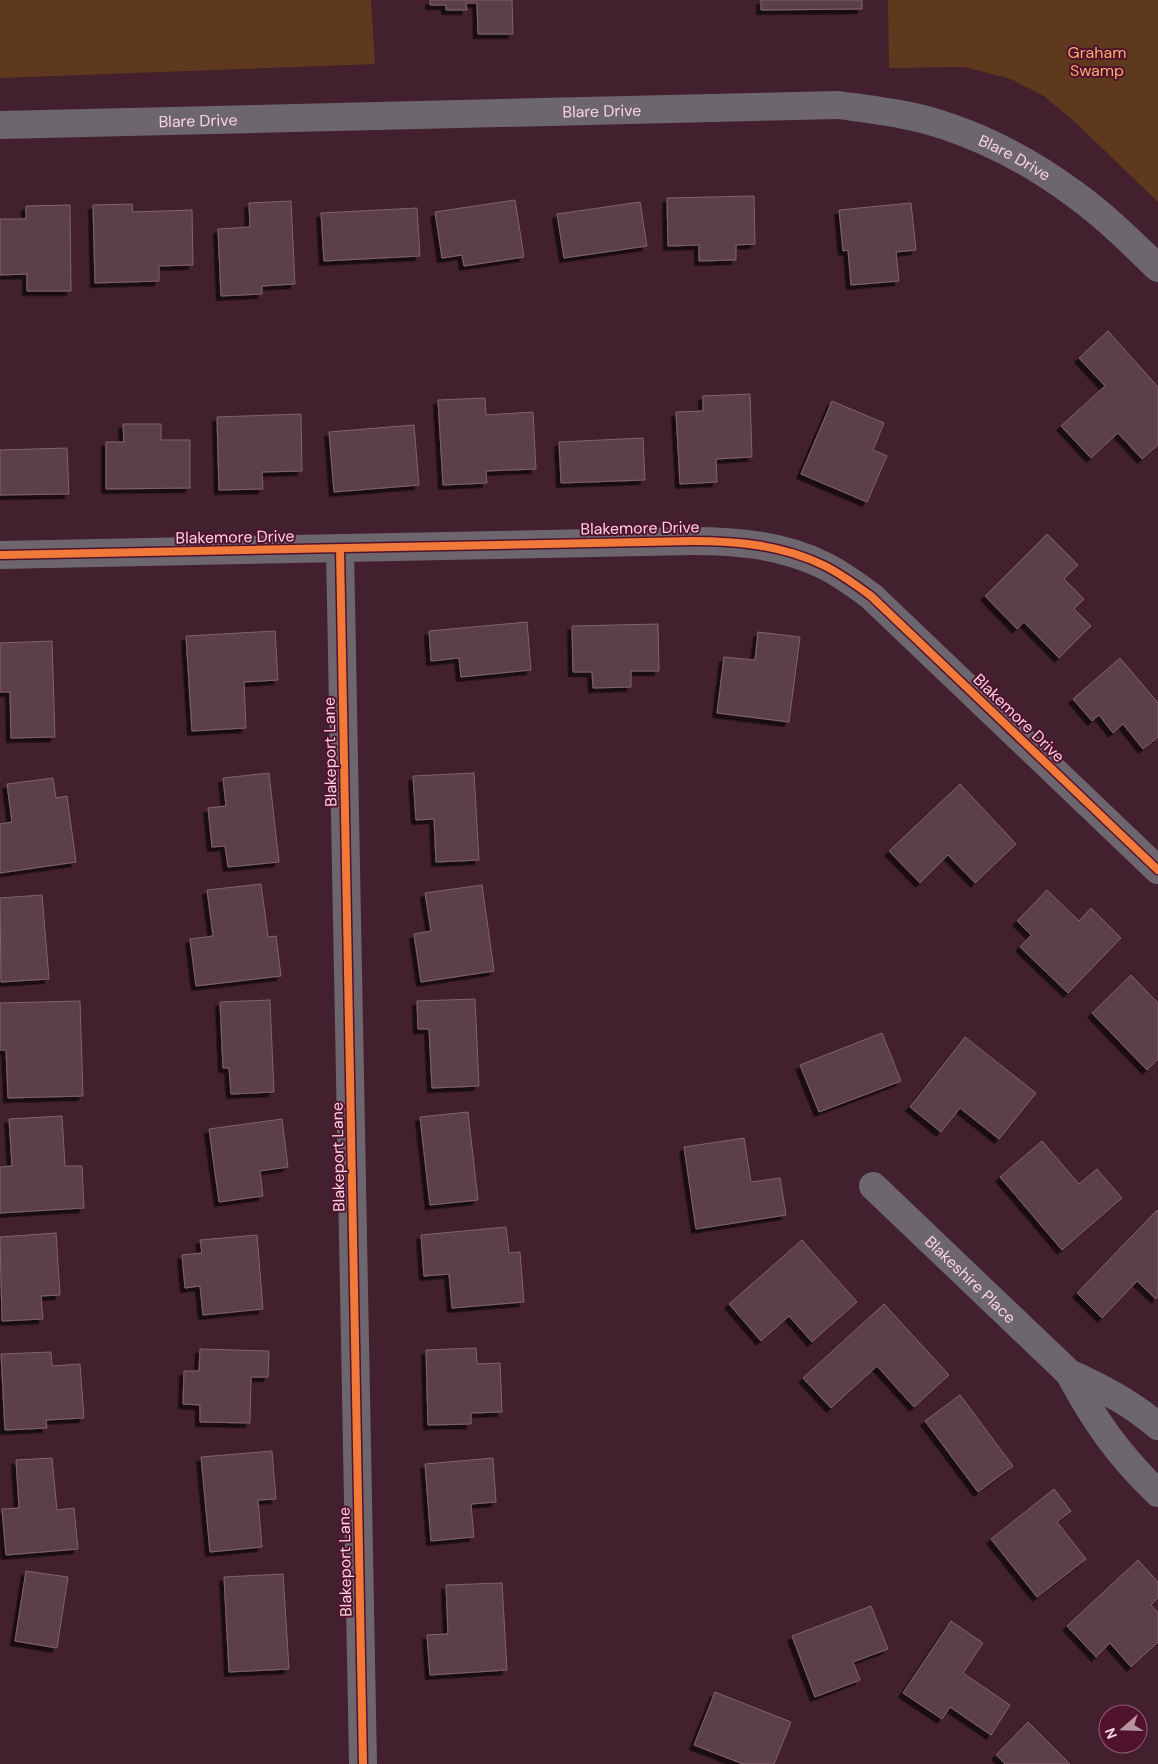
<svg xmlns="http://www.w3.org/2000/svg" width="1158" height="1764" font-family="'DM Sans',sans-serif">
	<defs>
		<filter id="shadow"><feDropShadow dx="-4.5" dy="4.5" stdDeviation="0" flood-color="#0009"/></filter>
	</defs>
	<rect width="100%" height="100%" fill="#42202e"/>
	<path fill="#5e391e" d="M0,0H371L375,64L0,78Z
		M888,0H1158V202L1077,124L1044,96L1011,79L964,67L889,68Z"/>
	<path fill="#5b3f4a" stroke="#80636e" filter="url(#shadow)" d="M430,0H512L513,34H478L477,3H466L467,10H446V5H430Z
		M761,0H862V9L761,10Z
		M754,196L755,244L736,245V260L699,261V245L668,246L667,198Z
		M515,200L524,257L464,266L462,255L442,258L435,212Z
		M291,201L295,284L262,286V294L221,296L218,229L250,227L249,203Z
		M640,202L647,246L564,258L557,214Z
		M911,203L916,250L896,252L899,281L851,285L848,250L843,251L839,210Z
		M132,204L133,212L192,210L193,265L159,266V281L95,283L93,205Z
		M70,205L71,291H27V274L0,275V219H26V206Z
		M417,208L420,256L324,261L321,213Z
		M1108,331L1158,387V445L1142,459L1118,433L1091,458L1061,426L1105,386L1079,358Z
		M750,394L752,457L716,459L717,482L680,484L676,412L703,411V396Z
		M485,398L486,415L533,412L536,469L486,471L487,483L443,485L438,400Z
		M832,401L884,423L873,450L887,456L867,502L801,474Z
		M301,414L302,471L262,472L263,489L219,490L217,417Z
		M123,424H161V440H190V488L106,489V442H124Z
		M414,425L419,485L334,492L329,432Z
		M643,438L645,480L561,483L559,442Z
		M67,448L69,494L0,495V450Z
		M1047,534L1078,565L1064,579L1084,599L1074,609L1091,626L1059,658L1024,622L1017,629L985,596Z
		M527,622L531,670L461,677L459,658L431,661L429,631Z
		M658,624L659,671H631V687L593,688L592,672H573L572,626Z
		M275,631L278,680L244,682L246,728L192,731L186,636Z
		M758,632L800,637L789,722L717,713L724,657L755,660Z
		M52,641L55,737L11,738L10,692H0V643Z
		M1120,658L1158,703V737L1143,749L1123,724L1113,733L1099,715L1092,721L1073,699Z
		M269,773L279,862L228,867L225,846L212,847L208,808L226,806L223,778Z
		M474,773L479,860L436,862L434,819L416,820L413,776Z
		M53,778L56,798L67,796L76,862L0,873V824L12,822L7,784Z
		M960,784L1016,844L975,883L948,855L920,883L889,851Z
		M261,884L268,937L276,936L281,976L196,986L190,939L213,936L207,890Z
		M482,885L494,971L421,982L414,934L431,931L425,893Z
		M1047,890L1079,921L1091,908L1121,938L1068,993L1020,947L1031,935L1017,921Z
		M42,895L49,979L1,982L0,898Z
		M1131,975L1158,1003V1059L1147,1070L1092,1013Z
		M475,999L479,1086L432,1088L429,1029H418L417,1001Z
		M270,1000L274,1092L231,1094L229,1068H223L220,1002Z
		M80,1001L83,1096L8,1098L6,1050H0V1003Z
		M882,1033L901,1081L819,1112L800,1065Z
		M965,1037L1036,1093L999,1139L960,1108L941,1132L910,1107Z
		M468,1112L478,1200L430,1205L420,1117Z
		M62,1116L65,1166H82L84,1208L0,1213V1167L12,1166L9,1119Z
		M282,1119L288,1167L260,1171L263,1196L219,1202L209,1129Z
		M744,1138L751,1182L780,1178L786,1215L696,1229L684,1147Z
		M1042,1141L1079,1184L1097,1169L1122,1198L1062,1250L1000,1177Z
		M1157,1210L1158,1212V1296L1156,1299L1137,1281L1102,1318L1077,1293Z
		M506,1227L509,1253L520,1252L524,1302L452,1308L449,1274L424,1276L421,1235Z
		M56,1233L60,1295L41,1296L43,1319L2,1321L0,1237Z
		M257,1235L263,1309L203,1315L200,1286L185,1288L182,1255L202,1253L200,1240Z
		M802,1240L857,1302L812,1342L789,1316L761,1341L729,1304Z
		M884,1304L949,1375L914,1407L877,1366L831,1408L803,1378Z
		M476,1348L477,1364L500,1363L502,1412L471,1413V1424L428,1425L426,1350Z
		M200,1349L269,1351L268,1377H251L250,1423L200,1422V1405L183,1404L184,1371H199Z
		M51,1352L52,1366L80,1364L84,1418L46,1420L47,1428L5,1430L1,1354Z
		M960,1395L1013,1466L978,1492L925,1421Z
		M272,1451L276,1499L258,1500L262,1547L210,1552L201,1457Z
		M52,1458L57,1510L74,1508L78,1549L6,1555L2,1509L19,1508L16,1460Z
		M493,1458L496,1502L471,1504L474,1537L431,1541L425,1464Z
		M1054,1489L1071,1511L1057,1522L1086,1559L1037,1597L991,1539Z
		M1138,1560L1158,1582V1598L1151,1605L1158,1613V1642L1131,1667L1110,1643L1096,1657L1067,1626Z
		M26,1571L68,1577L57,1648L15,1641Z
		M283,1574L289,1669L229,1672L224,1577Z
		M502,1583L507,1670L430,1675L427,1635L448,1634L446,1585Z
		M871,1606L888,1649L853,1662L860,1680L815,1697L792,1636Z
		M951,1621L983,1643L963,1673L1010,1705L991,1735L950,1707L942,1719L903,1693Z
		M715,1692L791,1722L774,1764H743L694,1745Z
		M1028,1722L1070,1764H1005L996,1755Z"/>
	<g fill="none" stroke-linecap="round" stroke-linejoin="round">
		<g stroke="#6d666f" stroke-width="28">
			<path id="s1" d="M0,125L838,105C874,110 912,114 946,126C991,141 1035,165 1073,193C1104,215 1131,242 1158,268"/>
			<path d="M340,549L363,1764"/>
			<path d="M0,555L692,541C737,541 782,545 823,565C840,573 856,585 871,596L1158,870"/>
			<path id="s2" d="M873,1186L1069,1373"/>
			<path d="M1158,1426C1131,1403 1101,1387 1069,1373C1094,1420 1119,1456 1158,1493"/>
		</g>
		<g stroke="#50122c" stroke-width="11">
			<path id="cycleway" d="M340,549L363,1764
				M0,555L692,541C737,541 782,545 823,565C840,573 856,585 871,596L1158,870"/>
		</g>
		<use href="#cycleway" stroke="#f17a3a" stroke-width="8"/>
	</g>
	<g text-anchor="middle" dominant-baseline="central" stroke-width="4" stroke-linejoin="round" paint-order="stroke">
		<g font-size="16" fill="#fbad6d" stroke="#50122c">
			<text x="1097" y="52">Graham<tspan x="1097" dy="18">Swamp</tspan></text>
		</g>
		<g font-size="16" fill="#fbd3de" stroke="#50122c">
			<text stroke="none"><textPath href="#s1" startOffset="602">Blare Drive</textPath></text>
			<text stroke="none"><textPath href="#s1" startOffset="198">Blare Drive</textPath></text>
			<text stroke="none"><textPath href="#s1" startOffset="1024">Blare Drive</textPath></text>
			<text transform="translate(640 528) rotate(-1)">Blakemore Drive</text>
			<text transform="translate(235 537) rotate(-1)">Blakemore Drive</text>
			<text transform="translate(1019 718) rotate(44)">Blakemore Drive</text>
			<text transform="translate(330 752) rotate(-91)">Blakeport Lane</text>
			<text transform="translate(338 1157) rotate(-91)">Blakeport Lane</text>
			<text stroke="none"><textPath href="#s2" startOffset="135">Blakeshire Place</textPath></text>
			<text transform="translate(345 1562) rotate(-91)">Blakeport Lane</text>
		</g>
	</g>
	<g transform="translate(1123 1729) rotate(250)"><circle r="24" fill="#50122c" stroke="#945f73"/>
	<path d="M0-4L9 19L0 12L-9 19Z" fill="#ba94a0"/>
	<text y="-8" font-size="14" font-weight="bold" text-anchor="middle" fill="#fbd3de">N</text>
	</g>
</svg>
